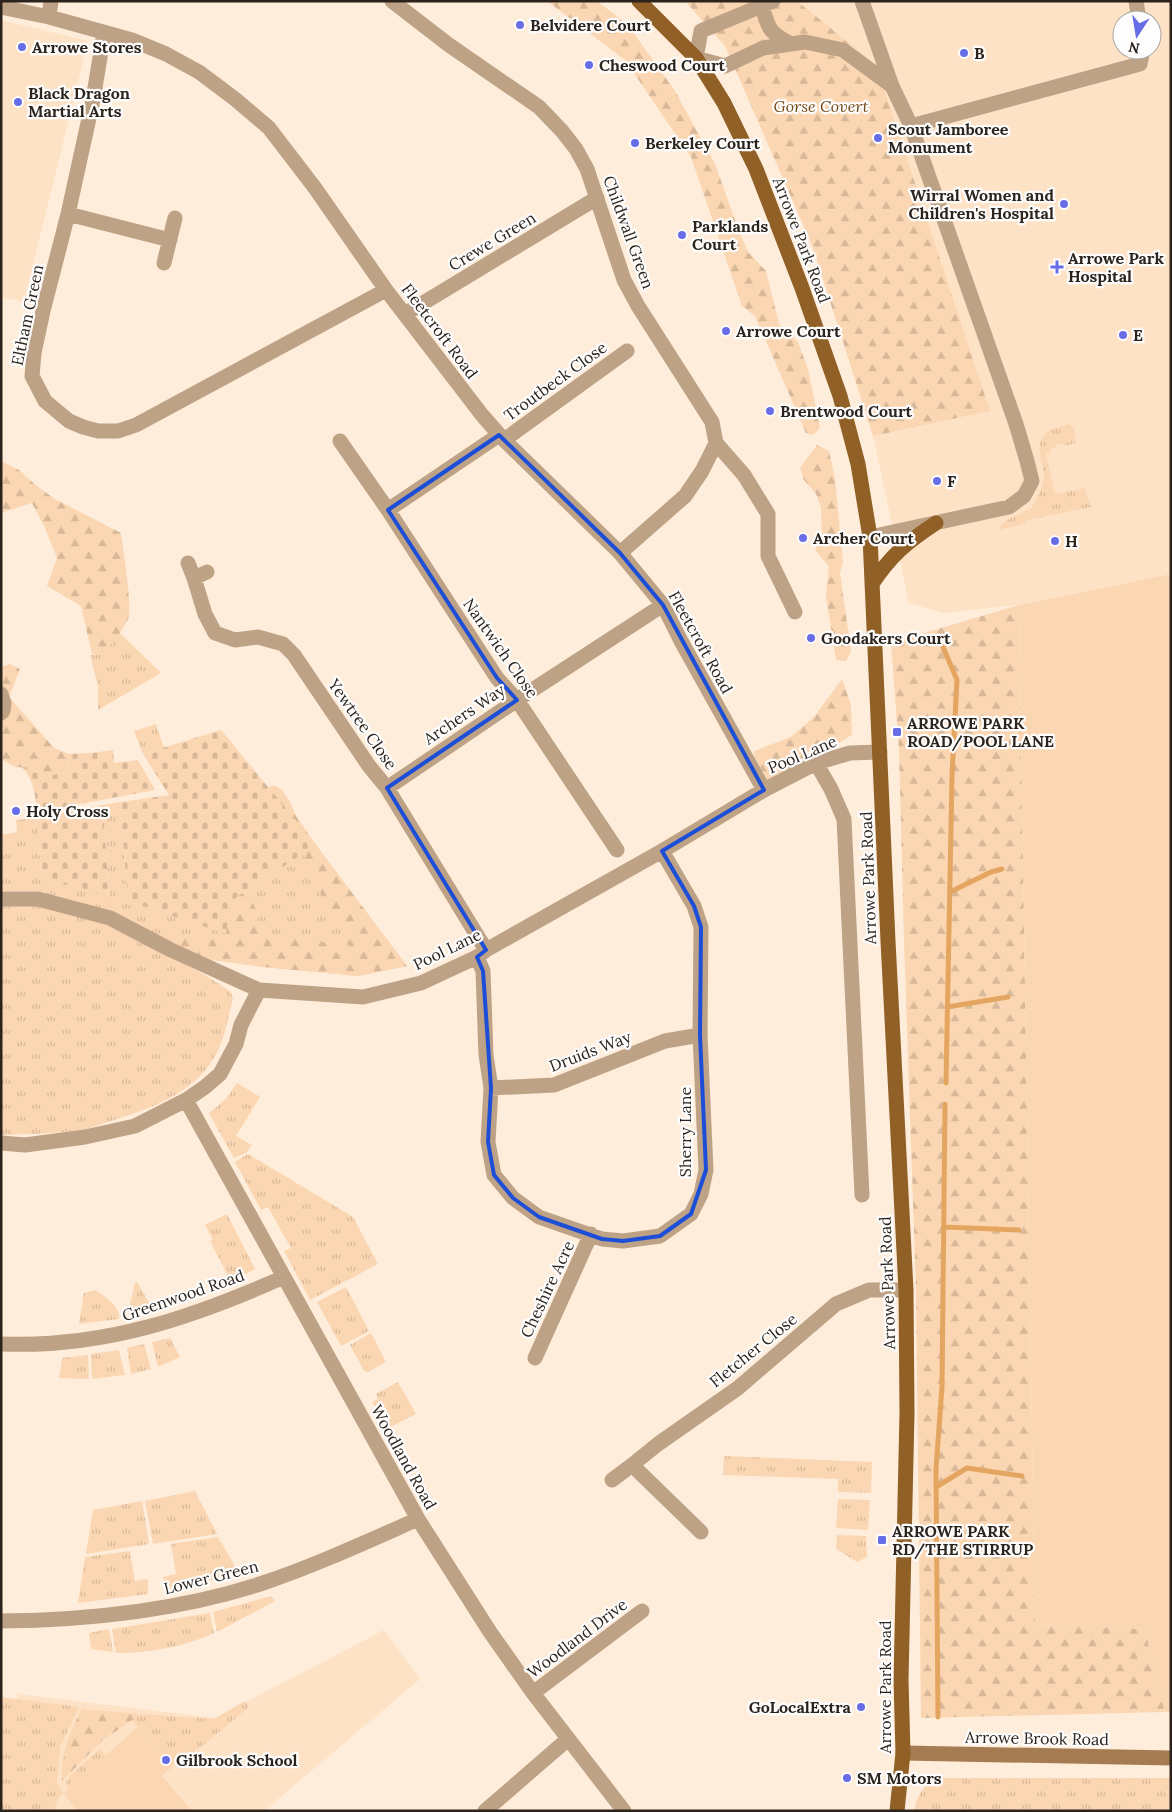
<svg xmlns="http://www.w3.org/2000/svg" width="1172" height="1812" font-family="Lora,serif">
	<defs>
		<pattern id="grass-tufts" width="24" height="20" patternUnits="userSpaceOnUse" patternTransform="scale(1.25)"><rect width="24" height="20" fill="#fbd6b2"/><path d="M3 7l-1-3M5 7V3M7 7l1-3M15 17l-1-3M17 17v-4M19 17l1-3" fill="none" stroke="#d7b898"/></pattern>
		<pattern id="forest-firs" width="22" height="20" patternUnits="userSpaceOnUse" patternTransform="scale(1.25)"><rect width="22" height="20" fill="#fbd6b2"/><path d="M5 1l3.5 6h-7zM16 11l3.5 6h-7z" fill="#d7b898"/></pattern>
		<pattern id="cemetery-stones" width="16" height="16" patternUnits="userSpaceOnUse" patternTransform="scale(1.25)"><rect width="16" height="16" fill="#fbd6b2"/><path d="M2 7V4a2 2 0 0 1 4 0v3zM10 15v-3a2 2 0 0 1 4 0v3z" fill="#d7b898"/></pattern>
	</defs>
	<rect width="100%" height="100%" fill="#ffeddb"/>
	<path fill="#fee2c6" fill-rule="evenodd" d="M730,1H1171V574L1019,605L944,613L909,603L873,436L990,411ZM1122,20H1152V50H1122Z
		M1,20L88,41L24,302L1,297Z
		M384,1630L420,1679L264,1811H1L18,1695L10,1693L215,1718Z"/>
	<path fill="url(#grass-tufts)" d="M1069,424L1074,428L1076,443L1064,446L1063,443L1056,445V447L1050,449L1051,452L1046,454L1055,494L1085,488L1091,507L1027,520V523L998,530L1005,521L1031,508C1037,500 1044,485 1044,475C1044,470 1042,465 1041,460C1036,435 1046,429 1069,424Z
		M120,633L161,673L98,710V686L90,655L103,654Z
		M156,724L164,748L143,754L134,731Z
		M120,802L128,901L226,933L231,901L316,845L407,966L358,976L264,967L200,958L112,914L37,891H1V835L17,832L16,820L36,818L42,878L109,896L103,805Z
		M1,904H37L108,925L200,972L230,991L233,998C228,1017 225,1039 215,1056C194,1094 149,1109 111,1121C101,1124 91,1128 81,1130C55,1134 28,1134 1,1135Z
		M237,1083L260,1097L236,1136L252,1145L246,1153L234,1158L209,1113L227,1098Z
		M248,1154L353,1217L378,1264L310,1300L284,1251L291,1248L268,1207L261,1210L235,1162Z
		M227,1214L255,1269L231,1282L210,1241L213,1240L205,1225Z
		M137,1282L153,1310L127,1317L135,1283Z
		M346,1287L369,1331L341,1346L317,1302Z
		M96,1290C106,1298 120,1305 119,1319L79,1324L84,1293Z
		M371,1333L386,1362L368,1372L364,1371L350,1345Z
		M170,1338L180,1357L158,1367L152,1342Z
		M144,1344L151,1369L131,1374L127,1348Z
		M119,1350L125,1375L92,1379L91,1354Z
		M88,1355L89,1379L59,1378L62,1358Z
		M398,1382L416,1414L388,1428L372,1402L378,1399L376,1394Z
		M724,1456L872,1462L871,1493L838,1492V1479L723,1475Z
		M195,1491L217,1534L153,1544L145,1501Z
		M838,1499L870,1500L868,1530L836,1528Z
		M142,1501L149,1544L86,1554L93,1510Z
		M837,1535L866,1536L867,1557L857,1562L836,1549Z
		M218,1537L239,1573L167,1591L165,1588L163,1577L176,1574L171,1544Z
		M130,1551L135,1581L148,1579V1594L78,1603L85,1557Z
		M271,1596L275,1601L217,1632L213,1612Z
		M210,1613L214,1633C183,1647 150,1653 116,1653L112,1629Z
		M109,1629L113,1652L91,1649L89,1633Z
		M1,1697L79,1707L60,1747L57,1783L63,1793L58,1799L54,1811H1Z
		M245,1701L249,1707L202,1746L173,1766L132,1720L141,1714L214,1719Z
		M100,1749L106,1756L69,1788L67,1786L66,1783L68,1778Z
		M937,1778H1171V1811H914C917,1795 923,1786 937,1778Z"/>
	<path fill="url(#forest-firs)" d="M547,1H597L628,25L675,91L715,164L739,231L748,252L766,271L779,324L798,342L808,369L820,428L813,435L806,433L755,316L742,306L691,157L625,60Z
		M685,1H797L876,65L990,411L873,436L812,245L725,46Z
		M817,445L829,451L835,479L843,562L840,573L851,651L846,661L836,660L826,596L829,566L815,550L822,536L821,508L816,494L804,480L800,468Z
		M1,461L19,470L38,487L55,499L121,533C123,549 133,608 128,619C122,632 112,643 103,655L92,654L81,606L47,586L57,558L44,526L32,503L1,513Z
		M1019,605L1035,1624L1145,1629L1165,1712L921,1718L916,1290L904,941L899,749L891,643Z
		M10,664L20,669L9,697L54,748L69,754L68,771L46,777L31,768L15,767L1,759V667Z
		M842,679L851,705L852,735L768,783L754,756V751L791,737L814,717Z
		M274,785L282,790L290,802L296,816L316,845L407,966L358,976L264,967L200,958L171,943L174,934L219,939L218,909L237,889C258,898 258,918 259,937L280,940L310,938L331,945L348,966L356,958L315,882L299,847L261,790Z
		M82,1709L141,1714L103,1740L62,1781C62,1750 68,1736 82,1709Z"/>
	<path fill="url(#cemetery-stones)" d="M221,730L316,845L231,901L226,934L128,901L120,802L169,795L143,754Z
		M113,750L114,763L138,760L155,790L37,812C36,796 33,779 22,767L31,768L46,777L68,771L69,754L91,753Z
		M103,805L109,897L42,878L36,818Z"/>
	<path fill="#fbd6b2" d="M1171,574V1712H1165L1145,1629L1035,1624L1019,605Z
		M138,1727L173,1766L162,1776L192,1811H78L63,1793Z"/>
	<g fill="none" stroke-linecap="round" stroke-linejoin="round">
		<path stroke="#e4a560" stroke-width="5" d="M943,647L957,680L952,776L946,1083
			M950,892L991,872L1002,869
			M947,1007L1008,997
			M944,1227L1019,1230
			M936,1487L967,1468L1022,1476
			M938,1717L936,1469L942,1387L945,1104"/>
		<path stroke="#bea286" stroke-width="15" d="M392,1L449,45L539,107L562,131L576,149L587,169L624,280L638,306L712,422L716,443L744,475L768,514V556L795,612
			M773,1L701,31L696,58L725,66L763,48L805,42L843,50L892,86
			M862,1L892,86L911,126L1016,424L1027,461L1032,481L1024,496L1009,507L870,537
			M1136,1L1139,20
			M762,6C769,30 769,32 791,44
			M1,7L49,17L132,40L166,54L199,72L235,99L269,128L315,188L386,290L482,415L504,440L620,553L663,605L681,641L764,790
			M49,17L51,1
			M104,33L93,100L68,214L43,311L34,353L32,376L45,401L69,421L83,427L98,431H118L136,425L386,290
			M911,126L1140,64L1143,50
			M68,214L170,240
			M164,263L175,218
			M405,314L597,198
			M504,440L627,351
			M340,441L388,510L497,678L517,700L617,850
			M388,510L499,435
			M620,553L685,496L702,471L716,443
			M188,563L194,578
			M207,572L194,578L205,614L215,633L235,640L258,637L283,644L294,655L369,766L387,788L486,950
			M1,694L4,703L3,711L1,713
			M816,763L831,789L844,819L862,1195
			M387,788L517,700L663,605
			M1,899H38L110,918L171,950L259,990L363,997L421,983L477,957L486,950L662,851L764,790L816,763L850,753L880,752
			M477,957L483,971L486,1055L491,1088L488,1142L494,1175L513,1198L539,1217L602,1239L623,1241L660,1236L691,1214L701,1194L706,1170L700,1035L701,927L694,906L662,851
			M491,1088L554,1085L665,1041L700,1035
			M186,1100L418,1519L490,1632L533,1693L624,1811
			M1,1143L25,1145L85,1137L135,1126L186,1100L205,1087L220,1074L236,1044L241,1025L259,990
			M1,1344C104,1348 191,1318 284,1277
			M535,1358L591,1234
			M612,1480L632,1465
			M701,1532L632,1465L658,1444L738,1388L836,1304L869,1290H906
			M1,1621C89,1620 176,1611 260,1584C314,1566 366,1542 418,1519
			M533,1693L642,1611
			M485,1811L568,1739"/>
		<path stroke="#a57c51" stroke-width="15" d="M903,1753L1171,1758"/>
		<path stroke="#916026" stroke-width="15" d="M639,1L696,58L724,103L756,169L802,288L840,396L858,464L870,537L888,941L906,1290L907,1413L901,1680L903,1753L897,1811
			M872,584C891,555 907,542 936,523"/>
	</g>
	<path fill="none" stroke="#1d4ed8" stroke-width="4" stroke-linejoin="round" d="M499,435L620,553L663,605L764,790L662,851L694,906L701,927L700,1035L706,1170L691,1214L660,1236L623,1241L602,1239L539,1217L513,1198L494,1175L488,1142L491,1088L483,971L477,957L486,950L387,788L517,700L497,678L388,510Z"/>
	<g fill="#666de6" stroke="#fdfdfd" stroke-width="2">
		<circle cx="520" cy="25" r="5"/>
		<circle cx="22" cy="47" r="5"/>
		<circle cx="964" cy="53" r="5"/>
		<circle cx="589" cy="65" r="5"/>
		<circle cx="18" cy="102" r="5"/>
		<circle cx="878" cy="138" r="5"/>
		<circle cx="635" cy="143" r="5"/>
		<circle cx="1064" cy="204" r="5"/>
		<circle cx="682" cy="235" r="5"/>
		<path d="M1054.5 259.5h5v5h5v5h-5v5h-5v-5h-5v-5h5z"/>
		<circle cx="726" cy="331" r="5"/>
		<circle cx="1123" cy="335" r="5"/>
		<circle cx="770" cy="411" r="5"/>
		<circle cx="937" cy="481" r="5"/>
		<circle cx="803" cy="538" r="5"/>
		<circle cx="1055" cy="541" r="5"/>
		<circle cx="811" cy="638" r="5"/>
		<rect x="892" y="727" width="10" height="10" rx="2.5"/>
		<circle cx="16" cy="811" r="5"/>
		<rect x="877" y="1535" width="10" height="10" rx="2.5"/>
		<circle cx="861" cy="1707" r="5"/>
		<circle cx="166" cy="1760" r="5"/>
		<circle cx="847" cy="1778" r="5"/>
	</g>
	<g text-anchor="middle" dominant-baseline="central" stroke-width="4.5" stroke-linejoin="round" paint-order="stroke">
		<g font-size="16" font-weight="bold" fill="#2c241c" stroke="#fdfdfd" text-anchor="start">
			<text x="530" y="25">Belvidere Court</text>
			<text x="32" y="47">Arrowe Stores</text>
			<text x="974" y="53">B</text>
			<text x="599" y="65">Cheswood Court</text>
			<text x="28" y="93">Black Dragon<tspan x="28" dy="18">Martial Arts</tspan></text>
			<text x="888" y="129">Scout Jamboree<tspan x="888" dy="18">Monument</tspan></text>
			<text x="645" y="143">Berkeley Court</text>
			<text x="1054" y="195" text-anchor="end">Wirral Women and<tspan x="1054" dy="18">Children's Hospital</tspan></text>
			<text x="692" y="226">Parklands<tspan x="692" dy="18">Court</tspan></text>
			<text x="1068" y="258">Arrowe Park<tspan x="1068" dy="18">Hospital</tspan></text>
			<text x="736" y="331">Arrowe Court</text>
			<text x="1133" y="335">E</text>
			<text x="780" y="411">Brentwood Court</text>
			<text x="947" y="481">F</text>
			<text x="813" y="538">Archer Court</text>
			<text x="1065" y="541">H</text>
			<text x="821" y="638">Goodakers Court</text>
			<text x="907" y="723">ARROWE PARK<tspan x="907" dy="18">ROAD/POOL LANE</tspan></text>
			<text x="26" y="811">Holy Cross</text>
			<text x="892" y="1531">ARROWE PARK<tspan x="892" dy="18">RD/THE STIRRUP</tspan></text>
			<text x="851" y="1707" text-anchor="end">GoLocalExtra</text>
			<text x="176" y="1760">Gilbrook School</text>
			<text x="857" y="1778">SM Motors</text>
		</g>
		<g font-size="16" font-style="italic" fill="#744a16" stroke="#fdfdfd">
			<text x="821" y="106">Gorse Covert</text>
		</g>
		<g font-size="16" fill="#2c241c" stroke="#fdfdfd">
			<text transform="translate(629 232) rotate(70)">Childwall Green</text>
			<text transform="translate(802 240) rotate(69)">Arrowe Park Road</text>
			<text transform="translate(492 241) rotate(-31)">Crewe Green</text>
			<text transform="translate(27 315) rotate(-78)">Eltham Green</text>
			<text transform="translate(440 331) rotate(53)">Fleetcroft Road</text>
			<text transform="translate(555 381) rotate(-36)">Troutbeck Close</text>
			<text transform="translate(701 642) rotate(61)">Fleetcroft Road</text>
			<text transform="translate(501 648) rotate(55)">Nantwich Close</text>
			<text transform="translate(464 714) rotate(-34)">Archers Way</text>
			<text transform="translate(363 724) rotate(55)">Yewtree Close</text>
			<text transform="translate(802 754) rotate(-23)">Pool Lane</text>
			<text transform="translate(868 878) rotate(-92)">Arrowe Park Road</text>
			<text transform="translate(447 949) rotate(-26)">Pool Lane</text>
			<text transform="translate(590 1051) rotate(-21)">Druids Way</text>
			<text transform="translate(685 1132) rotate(-90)">Sherry Lane</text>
			<text transform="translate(887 1283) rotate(-92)">Arrowe Park Road</text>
			<text transform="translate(547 1289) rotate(-65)">Cheshire Acre</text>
			<text transform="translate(183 1295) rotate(-19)">Greenwood Road</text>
			<text transform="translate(753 1350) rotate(-39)">Fletcher Close</text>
			<text transform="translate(404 1457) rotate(61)">Woodland Road</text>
			<text transform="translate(211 1577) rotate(-14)">Lower Green</text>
			<text transform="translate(577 1638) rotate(-37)">Woodland Drive</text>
			<text transform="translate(885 1687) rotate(-90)">Arrowe Park Road</text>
			<text transform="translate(1037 1738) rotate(1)">Arrowe Brook Road</text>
		</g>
	</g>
	<rect width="1172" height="1812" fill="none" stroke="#2c241c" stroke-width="5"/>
	<g transform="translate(1137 35) rotate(192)"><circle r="24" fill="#fdfdfd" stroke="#a9a6a3"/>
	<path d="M0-4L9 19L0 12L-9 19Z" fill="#666de6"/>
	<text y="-8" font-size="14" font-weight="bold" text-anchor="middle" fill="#2c241c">N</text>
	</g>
</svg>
